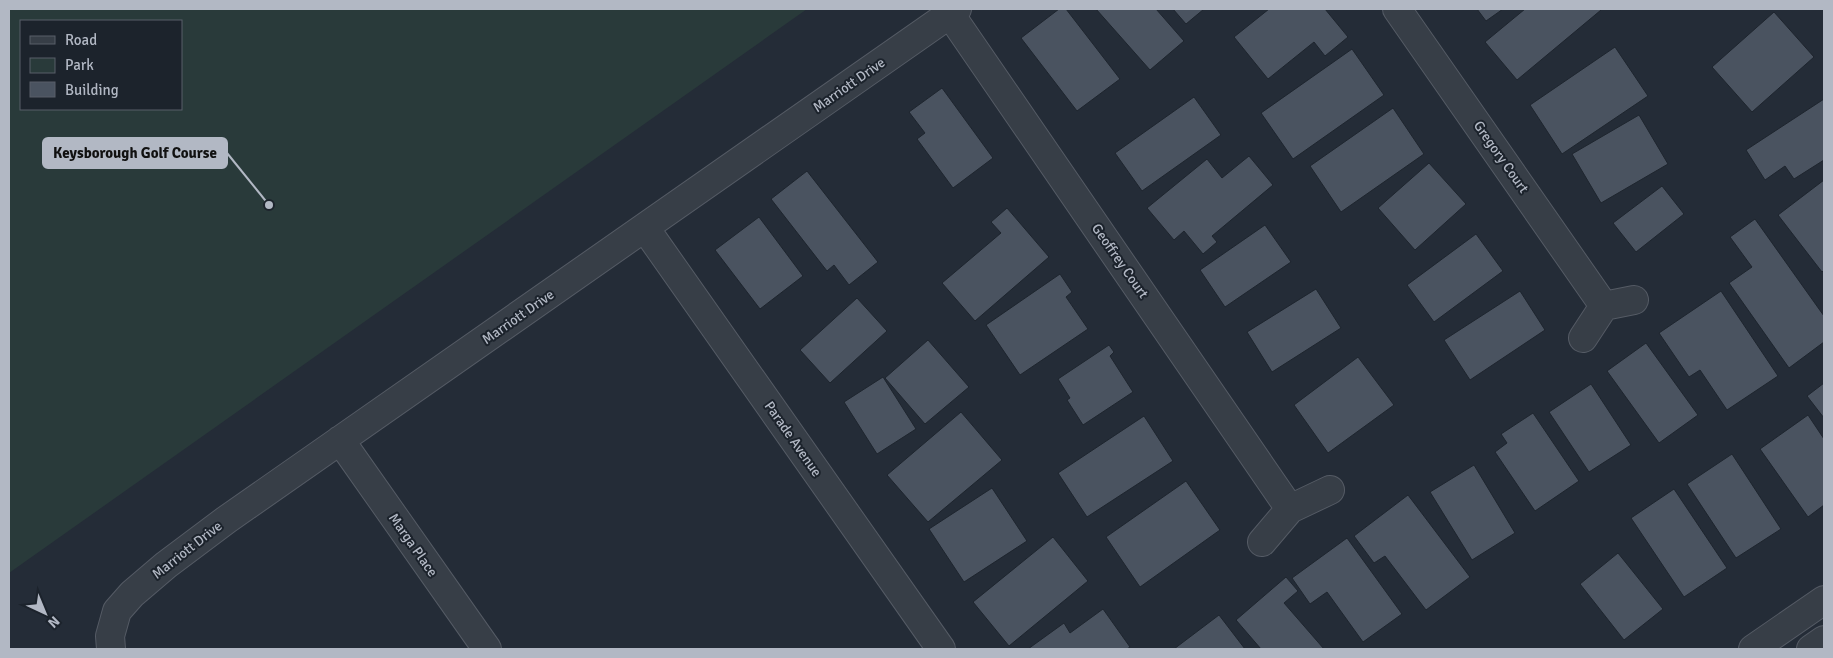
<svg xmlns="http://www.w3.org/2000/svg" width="1833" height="658" font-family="Signika,sans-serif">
	<rect width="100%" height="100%" fill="#242c37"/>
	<path fill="#293a3a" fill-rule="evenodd" d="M9,9H807L9,573ZM21,21H181V109H21Z"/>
	<path fill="#4a5360" stroke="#1e252e" d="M1059,9H1066L1120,79L1077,111L1021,38Z
		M1096,9H1156L1184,41L1150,70Z
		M1173,9H1204L1186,24Z
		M1269,9H1325L1348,37L1325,56L1314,42L1268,79L1234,37Z
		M1477,9H1503L1486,21Z
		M1525,9H1600L1601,10L1517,80L1485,42Z
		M1774,12L1814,57L1752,112L1712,67Z
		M1615,47L1648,96L1562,154L1530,105Z
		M1352,49L1384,95L1293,159L1261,113Z
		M942,88L993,158L953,188L917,139L925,133L909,112Z
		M1194,97L1221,135L1142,191L1115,153Z
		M1824,99V160L1794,179L1785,166L1765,180L1746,150Z
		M1393,108L1424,154L1341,212L1310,166Z
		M1639,115L1668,164L1601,203L1572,154Z
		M1249,156L1273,185L1212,236L1217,242L1203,254L1184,231L1174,240L1147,208L1207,159L1222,178Z
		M1429,163L1466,204L1415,250L1378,208Z
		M807,171L878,262L849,285L834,265L827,271L771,199Z
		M1824,180V270L1822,272L1778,215Z
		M1662,186L1684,214L1636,252L1613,223Z
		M1007,208L1049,257L975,321L942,283L1001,233L991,222Z
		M759,217L803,276L760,309L715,250Z
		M1755,219L1824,316V342L1789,368L1729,283L1752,267L1730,237Z
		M1265,225L1291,262L1225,307L1200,270Z
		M1476,234L1503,271L1434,322L1407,285Z
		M1060,274L1072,292L1066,297L1088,329L1020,375L986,325Z
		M1316,289L1341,328L1272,372L1247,332Z
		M1520,291L1545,330L1470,380L1444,340Z
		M1721,291L1778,376L1727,410L1700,370L1689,377L1659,333Z
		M857,298L887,331L830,383L800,350Z
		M928,340L969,387L925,424L885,378Z
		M1646,343L1698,415L1659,443L1607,371Z
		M1109,345L1114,352L1110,356L1133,392L1083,425L1067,400L1070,398L1058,379Z
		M1358,357L1394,405L1328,453L1294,405Z
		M883,377L916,429L877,454L844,402Z
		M1824,383V418L1807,396Z
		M1591,384L1631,445L1589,472L1549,412Z
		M961,412L1002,460L928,522L887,475Z
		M1533,413L1579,481L1535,511L1495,452L1507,443L1501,434Z
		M1808,415L1824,439V505L1808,517L1760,449Z
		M1144,416L1173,461L1087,517L1058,473Z
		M1732,454L1781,529L1736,558L1687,484Z
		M1474,465L1515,533L1472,560L1430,492Z
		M1186,481L1220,530L1140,587L1106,537Z
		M992,488L1027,541L964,582L929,529Z
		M1674,489L1727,568L1684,597L1631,518Z
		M1408,495L1470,577L1426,610L1385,556L1374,563L1354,536Z
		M1053,537L1088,581L1009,646L973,602Z
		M1347,538L1402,614L1363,642L1327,592L1310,604L1292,578Z
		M1618,553L1663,609L1624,640L1580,584Z
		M1286,577L1298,591L1284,603L1324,649H1261L1236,620Z
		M1103,609L1130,647L1127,649H1028L1064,623L1070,633Z
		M1219,615L1245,649H1174Z"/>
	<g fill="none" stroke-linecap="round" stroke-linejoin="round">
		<g stroke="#555b65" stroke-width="30">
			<path id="minor" d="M1397,9L1604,306
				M950,14L1290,509
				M645,228L941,649
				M1583,338L1604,306L1634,300
				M340,440L487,649
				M1262,542L1290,509L1330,490
				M111,649L110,636L117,611L132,594L166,565L226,520L957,9
				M1753,649L1824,600
				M1811,649L1824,640"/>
		</g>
		<use href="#minor" stroke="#373e47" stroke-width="28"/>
	</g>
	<g text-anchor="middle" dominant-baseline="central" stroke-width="4" stroke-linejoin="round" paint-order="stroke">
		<g font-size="14" fill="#b2b8c4" stroke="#1c232c">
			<text transform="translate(849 85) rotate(-35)">Marriott Drive</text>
			<text transform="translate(1501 157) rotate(55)">Gregory Court</text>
			<text transform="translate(1120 261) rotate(55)">Geoffrey Court</text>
			<text transform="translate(518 317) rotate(-35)">Marriott Drive</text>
			<text transform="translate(793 439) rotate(55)">Parade Avenue</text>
			<text transform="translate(413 545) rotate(55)">Marga Place</text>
			<text transform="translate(187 550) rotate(-38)">Marriott Drive</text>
		</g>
	</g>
	<path fill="none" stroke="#b2b8c4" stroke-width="2" d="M269 205L227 153"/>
	<circle fill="#b2b8c4" stroke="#1c232c" stroke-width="2" cx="269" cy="205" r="5"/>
	<rect fill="#b2b8c4" stroke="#b2b8c4" stroke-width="2" x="43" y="138" width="184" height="30" rx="5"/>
	<g font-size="15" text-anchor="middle" font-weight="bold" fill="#111">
		<text x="135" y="158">Keysborough Golf Course</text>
	</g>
	<rect width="1833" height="658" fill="none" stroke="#b2b8c4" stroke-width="20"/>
	<rect x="20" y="20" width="162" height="90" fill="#1c232c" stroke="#585f69"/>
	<rect x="30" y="36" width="25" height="8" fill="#373e47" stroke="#585f69"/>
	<text x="65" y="45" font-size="15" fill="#b2b8c4">Road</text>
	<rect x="30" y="58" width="25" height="15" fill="#293a3a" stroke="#585f69"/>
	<text x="65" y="70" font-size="15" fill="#b2b8c4">Park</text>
	<rect x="30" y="82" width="25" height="15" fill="#4a5360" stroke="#585f69"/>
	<text x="65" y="95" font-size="15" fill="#b2b8c4">Building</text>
	<g transform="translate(45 613) rotate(136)" stroke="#1c232c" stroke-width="4" paint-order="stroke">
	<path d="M0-4L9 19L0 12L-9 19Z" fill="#b2b8c4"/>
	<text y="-8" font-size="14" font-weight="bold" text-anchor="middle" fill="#b2b8c4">N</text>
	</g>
</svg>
